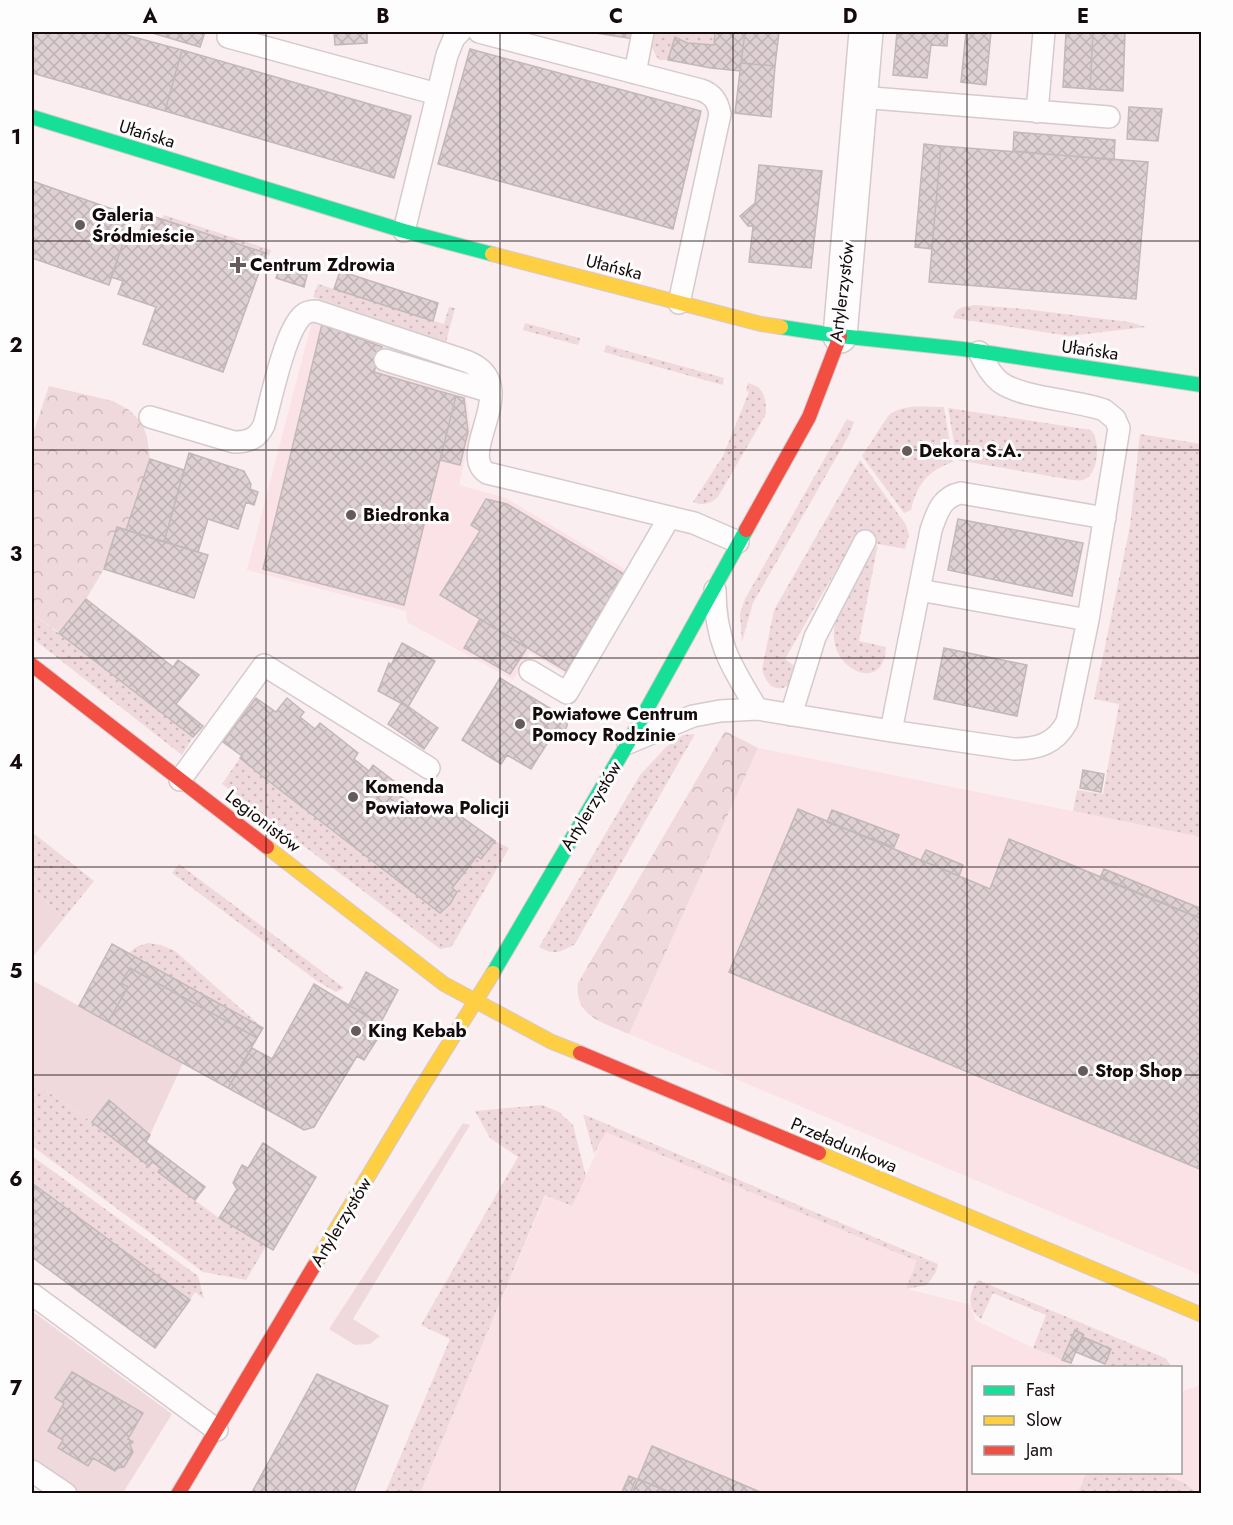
<svg xmlns="http://www.w3.org/2000/svg" width="1233" height="1525" font-family="Jost,sans-serif">
	<defs>
		<pattern id="grass-dots" width="8" height="8" patternUnits="userSpaceOnUse" patternTransform="scale(1.5)"><rect width="8" height="8" fill="#f0d9dc"/><path d="M2 2h.1M6 6h.1" fill="none" stroke="#cdb9bc" stroke-width="1.8" stroke-linecap="round"/></pattern>
		<pattern id="forest-crowns" width="20" height="18" patternUnits="userSpaceOnUse" patternTransform="scale(1.5)"><rect width="20" height="18" fill="#f0d9dc"/><path d="M2 6a3 3 0 1 1 6 0M12 15a3 3 0 1 1 6 0" fill="none" stroke="#cdb9bc"/></pattern>
		<pattern id="building-cross-hatch" width="8" height="8" patternUnits="userSpaceOnUse" patternTransform="scale(1.5)"><rect width="8" height="8" fill="#dfd1d3"/><path d="M0 0l8 8M0 8l8-8" fill="none" stroke="#beb2b4"/></pattern>
	</defs>
	<rect width="100%" height="100%" fill="#faeef0"/>
	<path fill="#fae2e6" d="M313,318L462,372L471,431L459,485L506,498L631,573L569,676L530,653L513,680L407,622L406,611L247,570Z
		M758,748L1201,837V1275L629,1034Z
		M606,1131L918,1261L907,1289L971,1305L975,1320L1033,1348L1081,1367L974,1368V1472H1180L1181,1392L1201,1385V1493L419,1494L546,1195L572,1206Z"/>
	<path fill="url(#grass-dots)" d="M652,32H715L714,45L687,43L675,37L668,60H659C652,49 649,44 652,32Z
		M164,215L271,250L269,256L266,252L162,219Z
		M318,284L444,324L449,307L455,308L446,342L313,297Z
		M975,305L1024,309L1129,322L1146,327L1069,336L953,318C957,306 964,307 975,305Z
		M525,323L580,338L578,345L523,330Z
		M606,345L724,378L723,385L604,352Z
		M748,383C765,387 766,399 766,414L718,497C710,504 703,506 693,502L723,456L749,392L746,391Z
		M944,407L953,462C927,471 917,485 911,510L904,513L862,456L888,416C901,403 927,407 944,407Z
		M948,408L1091,430C1101,441 1099,475 1083,480C1080,481 1076,480 1072,480L957,460Z
		M847,419L854,422L849,435L753,603L742,642L740,614L745,599Z
		M1140,434L1201,444V837L1073,811L1077,790L1103,794L1119,704L1094,699L1130,526Z
		M860,460L906,525L909,535L905,549L878,544L859,641L886,647C884,695 830,670 834,631C836,605 864,567 878,544L858,532L785,659L796,667L794,681C779,695 767,688 762,669L774,610Z
		M32,613L193,737L182,755L32,638Z
		M695,734L575,944C560,952 556,956 539,947L640,775L666,747L683,735Z
		M240,758L440,913L450,904L457,892L452,888L477,856L481,858L495,841L509,848L455,941L451,947L440,949L222,784Z
		M32,832L94,881L64,918L32,888Z
		M179,864L344,988L336,992L317,981L172,873Z
		M148,943L161,945L175,951L263,1028L129,953L136,947Z
		M32,1081L92,1122L149,1166L152,1162L161,1168L158,1173L219,1218L266,1246L246,1280L203,1272L32,1146Z
		M542,1105L559,1112L573,1125L586,1176L572,1206L545,1195L420,1493H385L450,1339L421,1325L518,1157L490,1138L475,1111Z
		M583,1114L938,1264L936,1272L927,1285L906,1289L917,1261L606,1132L594,1154Z
		M32,1156L198,1276L204,1299L195,1292L190,1300L32,1183Z
		M978,1280L1165,1358L1172,1367H1113L1105,1364L1111,1349L1083,1337L1071,1363L1033,1348L1046,1315L993,1293L981,1319C967,1309 968,1293 978,1280Z
		M1087,1472L1161,1473L1184,1483L1197,1493H1078Z"/>
	<path fill="url(#forest-crowns)" d="M49,386L113,401L129,410L142,423L147,437L150,459L126,530L117,528L104,569L86,599L59,633L32,613V437Z
		M725,731L758,748L629,1034C604,1023 574,1017 578,983Z"/>
	<path fill="#f0d9dc" d="M32,888L64,918L32,958Z
		M32,980L183,1063L150,1135L109,1100L92,1122L32,1081Z
		M463,1123L470,1125L353,1319L380,1336L370,1344L355,1345L329,1329Z
		M32,1311L172,1414L123,1493H80L32,1465Z"/>
	<path fill="url(#building-cross-hatch)" stroke="#c2b8b9" stroke-width="1.5" d="M32,32H115L182,50L165,111L32,73Z
		M149,32H205L200,47Z
		M334,32H367V43L335,45Z
		M589,32H635L634,39Z
		M715,32H745L740,71L711,68L668,60L675,37L687,43L714,45Z
		M745,32H779L775,66L741,63Z
		M897,32H948L947,46L931,45L927,78L893,75Z
		M966,32H991L986,85L961,82Z
		M1066,32H1093L1090,89L1063,87Z
		M1093,32H1125L1123,91L1090,89Z
		M470,49L701,111L673,229L438,164Z
		M182,50L411,116L394,178L165,111Z
		M741,63L775,66L771,117L735,113Z
		M1129,107L1162,109L1158,141L1127,139Z
		M1014,132L1115,140L1114,160L1013,151Z
		M924,144L941,146L932,249L915,247Z
		M941,146L1148,162L1136,299L929,282Z
		M759,165L822,171L811,268L749,262L753,226H748L740,216L755,203Z
		M32,181L132,216L109,285L32,258Z
		M146,214L266,253L223,372L143,344L156,307L118,294L123,281L111,277L127,233L138,237Z
		M280,267L307,275L304,287L276,278Z
		M340,271L438,303L433,321L334,289Z
		M322,324L382,347L374,372L456,396L404,605L263,569Z
		M456,396L464,398L468,432L460,465L440,460Z
		M189,453L244,471L251,484L250,489L258,492L254,505L246,502L238,529L208,519L198,552L164,542Z
		M150,459L184,470L164,542L126,530Z
		M486,499L507,504L624,574L566,671L440,595L480,531L471,525Z
		M958,519L1083,543L1072,596L948,570Z
		M117,527L208,555L194,598L104,569Z
		M86,599L173,667L178,660L199,675L176,704L203,726L193,737L59,633Z
		M480,619L527,648L510,674L464,648Z
		M402,643L435,661L408,707L378,691L389,663L391,665Z
		M944,648L1027,665L1017,716L934,699Z
		M500,678L563,716L562,719L567,722V726L559,741L555,742L550,739L531,769L507,755L501,764L462,740Z
		M256,698L276,712L287,698L304,712L300,717L315,729L320,723L358,753L354,759L369,771L373,765L403,788L398,794L414,806L418,800L430,810L438,808L442,803L495,841L481,859L477,856L452,888L457,892L450,904L440,913L262,776L240,758L242,756L223,742Z
		M402,702L438,728L424,749L388,724Z
		M1083,770L1104,774L1101,792L1080,788Z
		M798,809L990,889L1009,839L1202,919V1170L729,972Z
		M832,810L899,835L894,847L827,822Z
		M926,850L963,865L959,876L921,860Z
		M1104,869L1202,909L1199,918L1100,878Z
		M112,944L263,1028L257,1038L130,968L121,983L128,987L108,1022L79,1006Z
		M130,968L257,1038L228,1088L108,1022L128,987L121,983Z
		M366,972L398,990L380,1024L349,1005Z
		M314,984L385,1027L364,1060L357,1056L314,1127L304,1130L228,1088L252,1048L272,1059Z
		M109,1100L150,1135L146,1142L205,1187L195,1200L158,1172L161,1168L152,1162L149,1166L92,1122Z
		M263,1143L316,1177L273,1250L219,1218L237,1189L233,1183L242,1165L248,1168Z
		M32,1183L190,1300L155,1348L32,1257Z
		M1075,1330L1083,1334L1071,1363L1062,1360Z
		M1083,1337L1111,1349L1105,1364L1076,1352Z
		M72,1372L143,1413L128,1439L133,1442L130,1445L133,1452L124,1467L117,1468L115,1471L93,1458L88,1466L58,1448L63,1440L48,1431L64,1403L55,1398Z
		M317,1374L388,1406L353,1494H251Z
		M652,1446L765,1494H674L638,1479Z
		M629,1476L636,1479L630,1494H621Z
		M638,1479L674,1494H632Z"/>
	<g fill="none" stroke-linecap="round" stroke-linejoin="round">
		<g stroke="#d5cacc" stroke-width="24">
			<path id="lane" d="M479,32L701,90C713,94 718,102 720,114L679,303
				M228,37L437,94
				M635,73L643,32
				M860,97L1109,117
				M1037,112L1044,32
				M404,231L447,55L454,38L460,32
				M385,360L491,392
				M150,417L234,442C249,442 258,438 264,425C271,400 285,330 303,315C306,312 311,311 316,311L466,361C526,384 455,452 487,473L694,523L738,542
				M715,590C715,642 731,666 757,709
				M919,590L1088,620
				M530,671L567,693L669,518
				M791,715L815,637L865,541
				M891,731L931,530C937,513 941,497 961,493L1105,518
				M628,743L693,716L720,711L757,709L891,731L1014,749C1038,749 1055,744 1067,722L1088,620L1119,428L1115,419L1104,410C1077,400 1021,398 1000,382C990,374 985,363 979,352
				M180,780L264,665L429,768
				M32,1294L217,1430
				M32,1471L66,1494"/>
		</g>
		<g stroke="#d5cacc" stroke-width="36">
			<path id="street" d="M840,336L866,32"/>
		</g>
		<g stroke="#d5cacc" stroke-width="16">
			<path id="fast" d="M32,117L404,231L492,254
				M781,327L840,336L963,349L1202,385
				M493,973L628,743L746,530"/>
		</g>
		<g stroke="#d5cacc" stroke-width="16">
			<path id="slow" d="M492,254L761,324L781,327
				M267,847L444,984L552,1042L580,1053
				M819,1153L1202,1315
				M314,1266L420,1090L493,973"/>
		</g>
		<g stroke="#d5cacc" stroke-width="16">
			<path id="jam" d="M746,530L809,417L840,336
				M32,665L267,847
				M580,1053L819,1153
				M178,1494L314,1266"/>
		</g>
		<use href="#lane" stroke="#fefcfd" stroke-width="21"/>
		<use href="#street" stroke="#fefcfd" stroke-width="33"/>
		<use href="#fast" stroke="#16e098" stroke-width="14"/>
		<use href="#slow" stroke="#ffcf43" stroke-width="14"/>
		<use href="#jam" stroke="#f24e42" stroke-width="14"/>
	</g>
	<path fill="none" stroke="#150b0d" stroke-width="1.5" stroke-opacity="0.55" d="M266,32V1494M500,32V1494M733,32V1494M967,32V1494M32,241H1202M32,450H1202M32,658H1202M32,867H1202M32,1075H1202M32,1284H1202"/>
	<g fill="#655a5c" stroke="#fdfdfd" stroke-width="2">
		<circle cx="80" cy="225" r="6"/>
		<path d="M235 256h6v6h6v6h-6v6h-6v-6h-6v-6h6z"/>
		<circle cx="907" cy="451" r="6"/>
		<circle cx="351" cy="515" r="6"/>
		<circle cx="520" cy="724" r="6"/>
		<circle cx="353" cy="797" r="6"/>
		<circle cx="356" cy="1031" r="6"/>
		<circle cx="1083" cy="1071" r="6"/>
	</g>
	<g text-anchor="middle" dominant-baseline="central" stroke-width="6" stroke-linejoin="round" paint-order="stroke">
		<g font-size="18" fill="#150b0d" stroke="#fdfdfd">
			<text transform="translate(147 134) rotate(17)">Ułańska</text>
			<text transform="translate(614 267) rotate(14)">Ułańska</text>
			<text transform="translate(842 292) rotate(-83)">Artylerzystów</text>
			<text transform="translate(1090 350) rotate(8)">Ułańska</text>
			<text transform="translate(591 806) rotate(-59)">Artylerzystów</text>
			<text transform="translate(263 821) rotate(38)">Legionistów</text>
			<text transform="translate(844 1145) rotate(23)">Przeładunkowa</text>
			<text transform="translate(341 1222) rotate(-59)">Artylerzystów</text>
		</g>
		<g font-size="18" font-weight="bold" fill="#150b0d" stroke="#fdfdfd" text-anchor="start">
			<text x="92" y="215">Galeria<tspan x="92" dy="21">Śródmieście</tspan></text>
			<text x="250" y="265">Centrum Zdrowia</text>
			<text x="919" y="451">Dekora S.A.</text>
			<text x="363" y="515">Biedronka</text>
			<text x="532" y="714">Powiatowe Centrum<tspan x="532" dy="21">Pomocy Rodzinie</tspan></text>
			<text x="365" y="787">Komenda<tspan x="365" dy="21">Powiatowa Policji</tspan></text>
			<text x="368" y="1031">King Kebab</text>
			<text x="1095" y="1071">Stop Shop</text>
		</g>
	</g>
	<rect width="1233" height="1525" fill="none" stroke="#fdfdfd" stroke-width="66"/>
	<rect x="972" y="1366" width="210" height="108" fill="#fdfdfd" stroke="#a09c9d" stroke-width="1.5"/>
	<rect x="984" y="1386" width="30" height="9" fill="#16e098" stroke="#a09c9d" stroke-width="1.5"/>
	<text x="1026" y="1396" font-size="18" fill="#150b0d">Fast</text>
	<rect x="984" y="1416" width="30" height="9" fill="#ffcf43" stroke="#a09c9d" stroke-width="1.5"/>
	<text x="1026" y="1426" font-size="18" fill="#150b0d">Slow</text>
	<rect x="984" y="1446" width="30" height="9" fill="#f24e42" stroke="#a09c9d" stroke-width="1.5"/>
	<text x="1026" y="1456" font-size="18" fill="#150b0d">Jam</text>
	<rect x="33" y="33" width="1167" height="1459" fill="none" stroke="#150b0d" stroke-width="2"/>
	<g font-size="20" text-anchor="middle" font-weight="bold" fill="#150b0d">
		<text x="150" y="23">A</text>
		<text x="383" y="23">B</text>
		<text x="616" y="23">C</text>
		<text x="850" y="23">D</text>
		<text x="1083" y="23">E</text>
		<text x="16" y="144">1</text>
		<text x="16" y="352">2</text>
		<text x="16" y="561">3</text>
		<text x="16" y="769">4</text>
		<text x="16" y="978">5</text>
		<text x="16" y="1186">6</text>
		<text x="16" y="1395">7</text>
	</g>
</svg>
